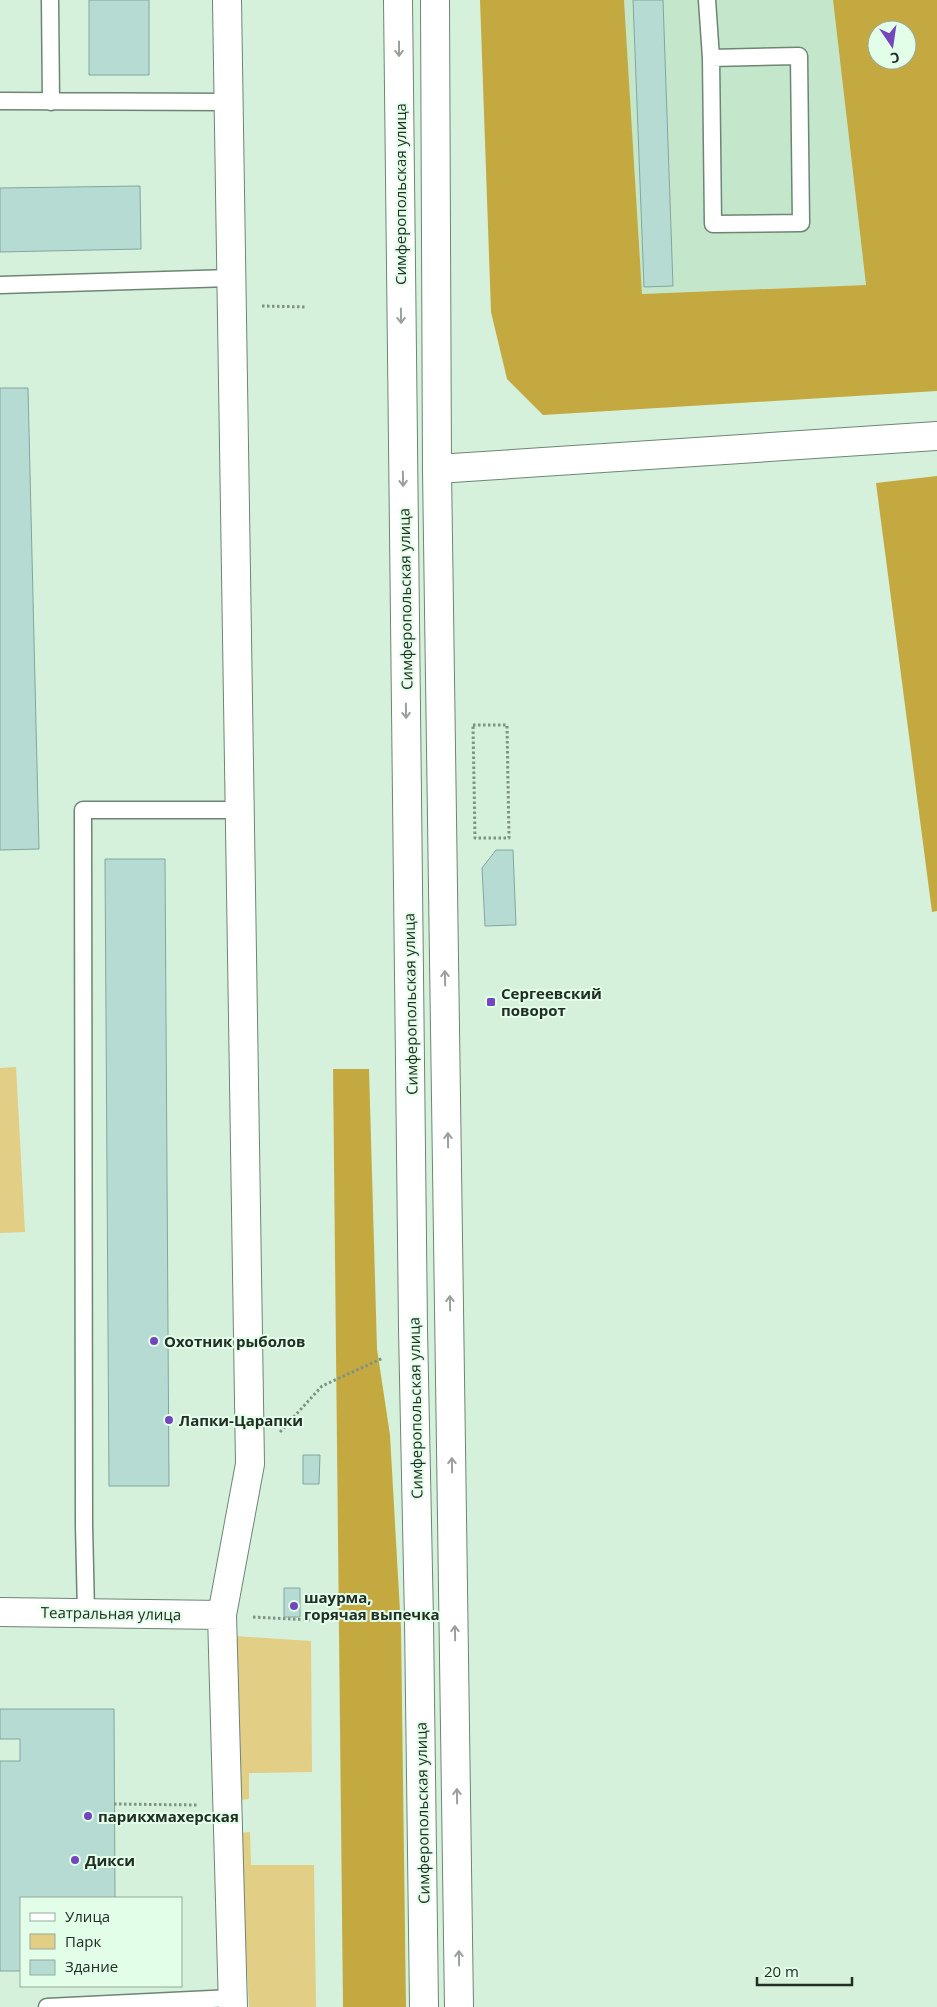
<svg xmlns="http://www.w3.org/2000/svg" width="937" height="2007" font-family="'Open Sans',sans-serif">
	<rect width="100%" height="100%" fill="#d5f1db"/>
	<path fill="#c4e7cc" d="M624,0H833L866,285L641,294Z"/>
	<path fill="#e2ce85" d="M16,1067L25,1232L0,1233V1068Z
		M235,1636L311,1641L312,1772L249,1773V1799L240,1800Z
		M250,1832L251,1865H314L316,2007H249L240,1833Z"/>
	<path fill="#c4a941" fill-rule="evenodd" d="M480,0H624L642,294L866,285L833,0H937V391L543,415L507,379L491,312ZM877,30H907V60H877Z
		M937,476V911L932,912L876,483Z
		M333,1069H369L377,1349L390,1435L401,1629L406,2007H343Z"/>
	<path fill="#b5dbd3" stroke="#82a69e" d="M89,0H149V75H89Z
		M633,0H663L673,286L644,287Z
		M140,186L141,249L0,252V188Z
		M0,388H28L39,849L0,850Z
		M496,850H513L516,925L485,926L482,868Z
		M105,859H165L169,1486H109Z
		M303,1455H320L319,1484H303Z
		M284,1588H300V1617H284Z
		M0,1709H114L115,1898H21V1971H0V1761H20V1739H0Z"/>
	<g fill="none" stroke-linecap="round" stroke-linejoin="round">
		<g stroke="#6d8673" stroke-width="19">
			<path id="service" d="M50,0L51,102
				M707,0L711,58
				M799,56L801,223L713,224L711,58Z
				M0,101L229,102
				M0,285L231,278
				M86,1613L84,1525L83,810H240
				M47,2007L232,1998"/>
		</g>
		<g stroke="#6d8673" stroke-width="30">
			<path id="minor" d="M227,0L250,1464L222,1615L233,2007
				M437,469L937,436
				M0,1612L222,1615"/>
		</g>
		<g stroke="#6d8673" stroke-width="30">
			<path id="primary" d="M398,0L413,1329L419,1620L424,2007
				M435,0L437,469L459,2007"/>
		</g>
		<path stroke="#7f9384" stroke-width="3" stroke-dasharray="2.5 2.5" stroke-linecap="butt" d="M262,306L307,307
			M473,725H507L509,838H475Z
			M280,1432L322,1386L383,1358
			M253,1617L310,1620
			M114,1804L197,1805"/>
		<use href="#service" stroke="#fff" stroke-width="16"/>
		<use href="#minor" stroke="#fff" stroke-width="28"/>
		<use href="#primary" stroke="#fff" stroke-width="28"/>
	</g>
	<defs><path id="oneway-shaft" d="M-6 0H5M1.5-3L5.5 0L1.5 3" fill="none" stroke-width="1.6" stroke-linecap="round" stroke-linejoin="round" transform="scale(1.25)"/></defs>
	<g stroke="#9ca09d">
		<use href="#oneway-shaft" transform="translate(399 49) rotate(90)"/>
		<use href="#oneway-shaft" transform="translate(401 316) rotate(89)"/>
		<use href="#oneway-shaft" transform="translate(403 479) rotate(89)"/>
		<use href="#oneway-shaft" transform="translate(406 711) rotate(89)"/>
		<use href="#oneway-shaft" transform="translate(445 978) rotate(-91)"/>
		<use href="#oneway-shaft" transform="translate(448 1140) rotate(-91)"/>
		<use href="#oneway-shaft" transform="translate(450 1303) rotate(-91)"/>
		<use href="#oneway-shaft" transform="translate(452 1465) rotate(-91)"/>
		<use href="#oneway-shaft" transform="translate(455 1633) rotate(-91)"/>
		<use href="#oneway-shaft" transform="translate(457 1796) rotate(-91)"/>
		<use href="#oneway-shaft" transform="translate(459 1958) rotate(-91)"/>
	</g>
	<g fill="#7446be" stroke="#e2fee8" stroke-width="2">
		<rect x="486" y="997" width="10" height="10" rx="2.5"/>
		<circle cx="154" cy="1341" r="5"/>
		<circle cx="169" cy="1420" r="5"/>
		<circle cx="294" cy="1606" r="5"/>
		<circle cx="88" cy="1816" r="5"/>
		<circle cx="75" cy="1860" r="5"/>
	</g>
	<g text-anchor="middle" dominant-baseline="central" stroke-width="4" stroke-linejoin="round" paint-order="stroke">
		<g font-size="15" fill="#222d25" stroke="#e2fee8">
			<text transform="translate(400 194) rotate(-90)">Симферопольская улица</text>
			<text transform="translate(405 599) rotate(-91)">Симферопольская улица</text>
			<text transform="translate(410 1004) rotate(-91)">Симферопольская улица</text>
			<text transform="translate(415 1408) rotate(-91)">Симферопольская улица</text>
			<text transform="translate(111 1613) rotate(1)">Театральная улица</text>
			<text transform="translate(422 1813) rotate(-91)">Симферопольская улица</text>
		</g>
		<g font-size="15" font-weight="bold" fill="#222d25" stroke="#e2fee8" text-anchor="start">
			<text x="501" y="993">Сергеевский<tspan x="501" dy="17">поворот</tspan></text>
			<text x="164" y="1341">Охотник рыболов</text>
			<text x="179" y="1420">Лапки-Царапки</text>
			<text x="304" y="1597">шаурма,<tspan x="304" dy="17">горячая выпечка</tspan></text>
			<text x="98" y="1816">парикхмахерская</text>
			<text x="85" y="1860">Дикси</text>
		</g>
	</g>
	<rect x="20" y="1897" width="162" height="90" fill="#e2fee8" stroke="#95aa9a"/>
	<rect x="30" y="1913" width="25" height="8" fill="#ffffff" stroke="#95aa9a"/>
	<text x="65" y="1922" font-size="15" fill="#222d25">Улица</text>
	<rect x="30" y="1934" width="25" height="15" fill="#e2ce85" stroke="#95aa9a"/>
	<text x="65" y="1947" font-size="15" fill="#222d25">Парк</text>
	<rect x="30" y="1960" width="25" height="15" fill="#b5dbd3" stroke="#95aa9a"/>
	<text x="65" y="1972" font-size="15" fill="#222d25">Здание</text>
	<g transform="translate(892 45) rotate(167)"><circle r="24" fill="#e2fee8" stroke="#95aa9a"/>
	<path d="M0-4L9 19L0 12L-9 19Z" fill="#7446be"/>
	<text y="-8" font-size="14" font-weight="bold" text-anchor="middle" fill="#222d25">С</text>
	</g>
	<path d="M757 1977v8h95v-8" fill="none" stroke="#222d25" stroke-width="2.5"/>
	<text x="764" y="1977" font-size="15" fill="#222d25" stroke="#e2fee8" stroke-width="4" paint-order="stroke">20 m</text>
</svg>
